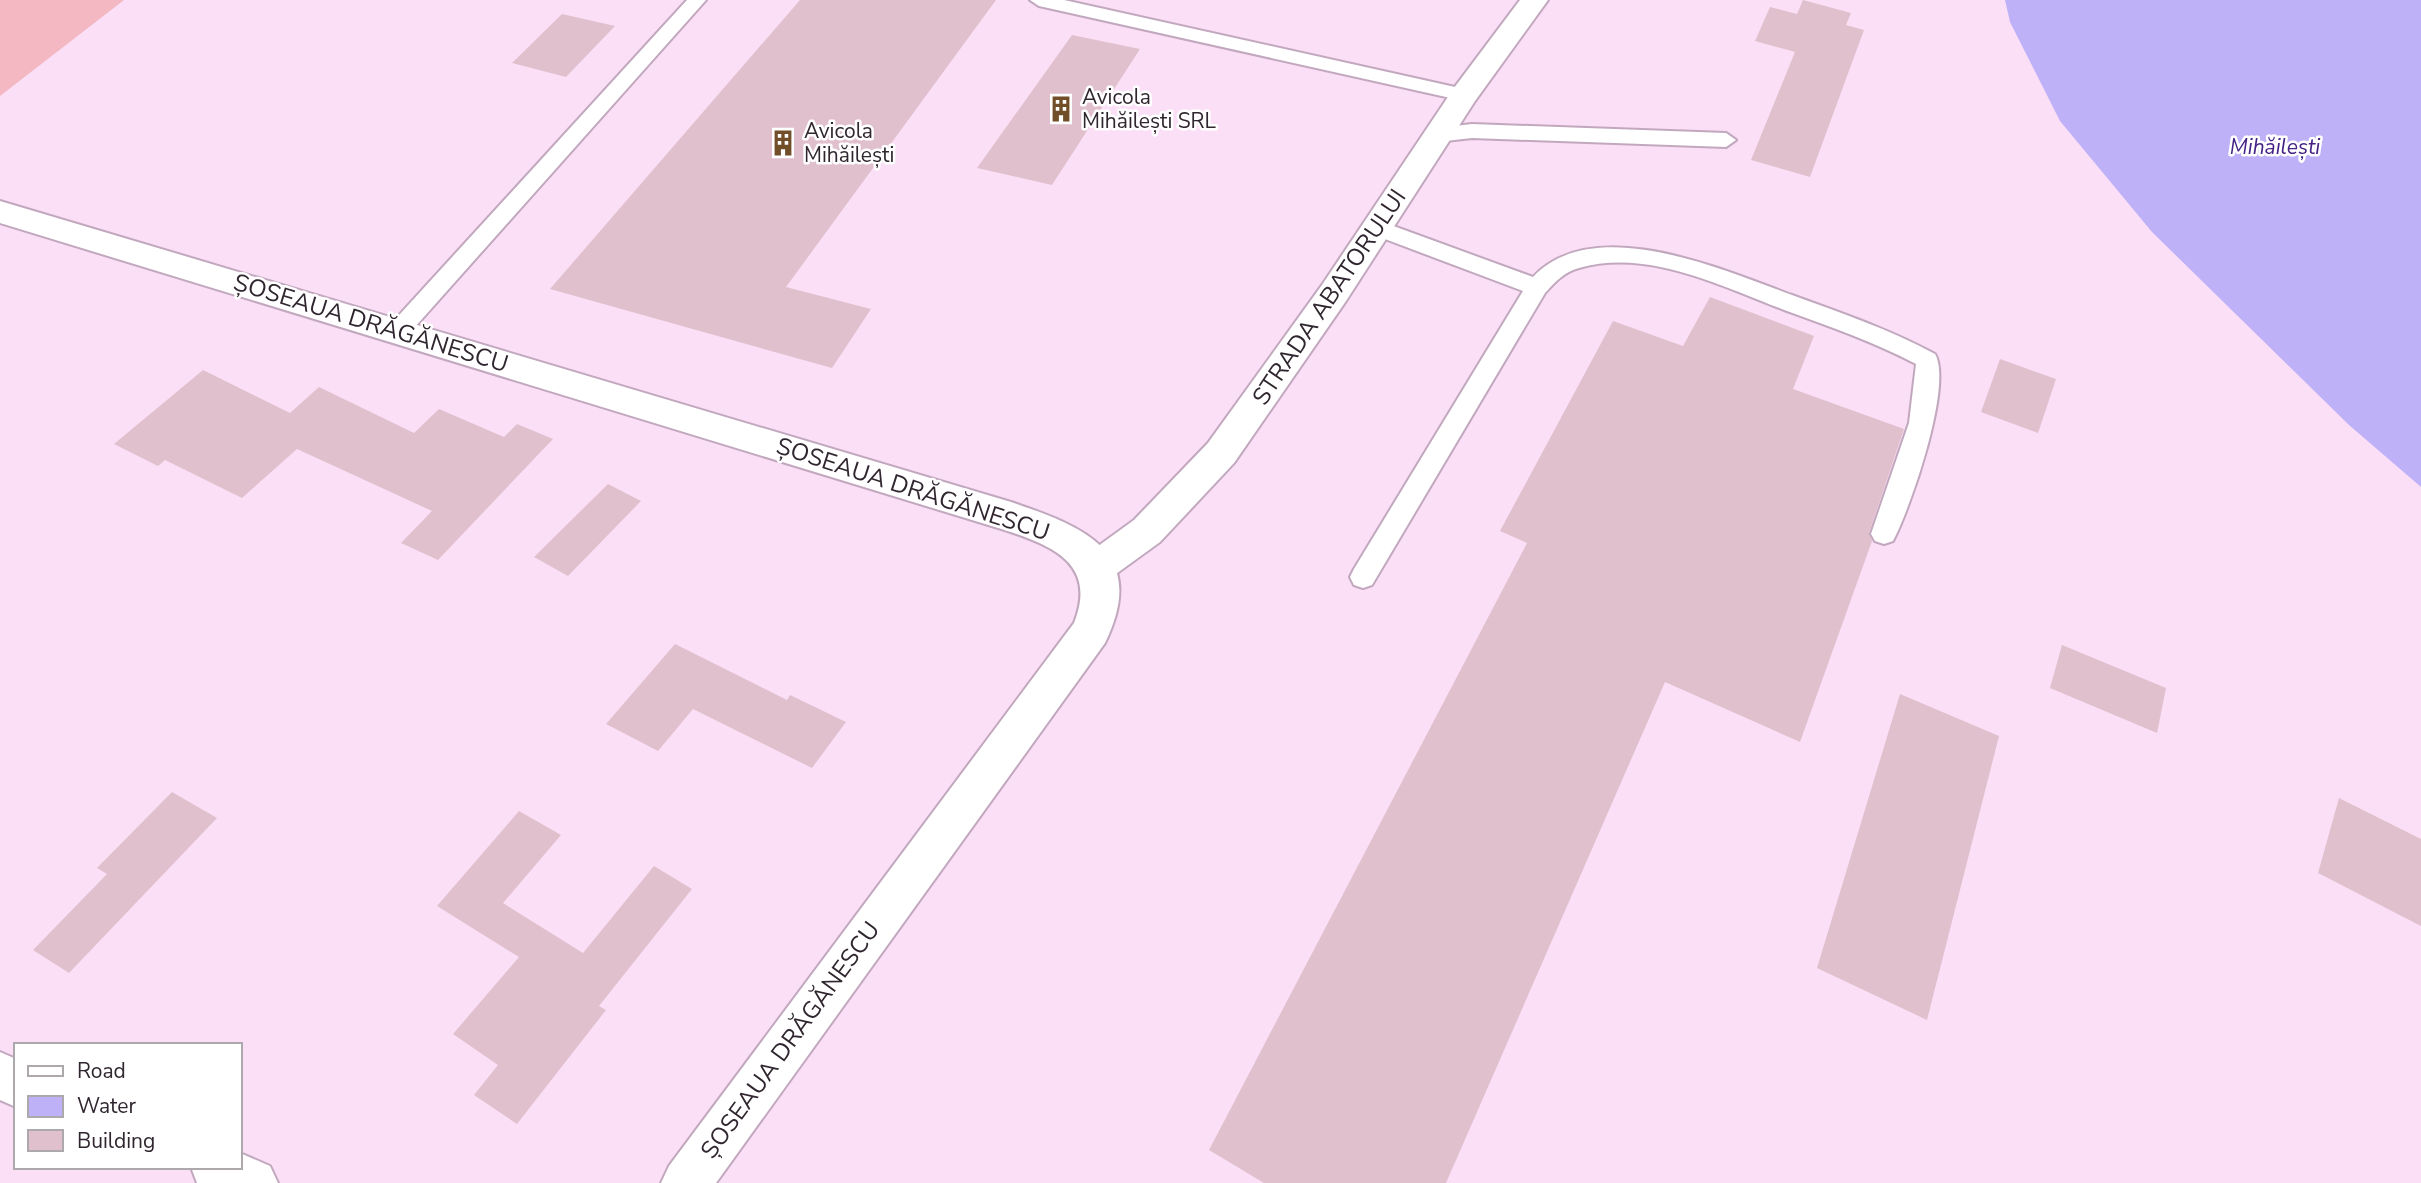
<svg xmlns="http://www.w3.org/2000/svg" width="2421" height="1183" font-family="'Nunito Sans',sans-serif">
	<rect width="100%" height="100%" fill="#fadff6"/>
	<path fill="#f3b8c1" d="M0,0H124L0,96Z"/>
	<path fill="#bfb1f7" d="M2005,0H2421V487L2349,425L2152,232L2060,121L2010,22Z"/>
	<path fill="#e1c0ce" d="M800,0H996L786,287L871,309L832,368L550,289Z
		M1803,0L1851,13L1846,25L1864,30L1810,177L1751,160L1795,52L1755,41L1770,7L1797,14Z
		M562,14L615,26L566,77L512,63Z
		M1072,35L1140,49L1052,185L977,168Z
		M1710,297L1814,336L1793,389L1904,429L1869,533L1872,541L1800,742L1665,682L1446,1183H1264L1209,1150L1527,543L1500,531L1613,321L1683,346Z
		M2000,359L2056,379L2038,433L1981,412Z
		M203,370L290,413L319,387L414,433L439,409L504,437L517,424L553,439L438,560L401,543L432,511L297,449L242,498L165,460L158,466L114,444Z
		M608,484L641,501L568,576L534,557Z
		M675,644L787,700L790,695L846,722L812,768L693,709L658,751L606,724Z
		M2062,645L2166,688L2157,733L2050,688Z
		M1900,694L1999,736L1927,1020L1817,968Z
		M172,792L217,818L69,973L33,950L107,874L97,868Z
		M2339,798L2421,839V926L2318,873Z
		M519,811L561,835L503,903L583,953L654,866L692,889L599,1006L606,1010L517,1124L474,1095L498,1065L453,1034L519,957L437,906Z"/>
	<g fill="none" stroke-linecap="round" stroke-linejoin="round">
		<g stroke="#c2a8be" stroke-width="4">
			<path id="lane" d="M687,0H706L406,337L398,339L390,337L387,331L390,325Z
				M1030,0H1064L1464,89L1474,95L1464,101L1039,6Z
				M1472,124L1726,133L1736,140L1726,147L1472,138L1437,142L1427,135L1437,128Z
				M1377,220L1533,277C1594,212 1723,270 1792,295C1841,313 1889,329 1935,354C1953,385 1910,509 1893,541L1884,544L1875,541L1871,534L1909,423L1916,364C1874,342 1831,327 1787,311C1723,287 1648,248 1579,268C1564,272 1555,282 1545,293L1372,585L1363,588L1354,585L1350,577L1354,569L1523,291L1369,233L1366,228L1369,223Z"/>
		</g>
		<g stroke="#c2a8be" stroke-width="4">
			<path id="street" d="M1520,0H1548L1475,101L1346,301L1234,463L1160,542L1109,579L1096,584L1083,579L1077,568L1083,557L1134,520L1208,443L1322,285L1454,88Z
				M0,1052L16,1059V1107L0,1100Z
				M240,1153L270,1166L278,1183H197L191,1167H240Z"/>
		</g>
		<g stroke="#c2a8be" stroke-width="4">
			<path id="secondary" d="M0,201L1011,502C1085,527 1149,552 1105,643L716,1183H661L669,1166L1074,623C1097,565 1055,547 1008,531L0,223Z"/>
		</g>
		<use href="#lane" fill="#fff" fill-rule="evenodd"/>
		<use href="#street" fill="#fff" fill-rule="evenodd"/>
		<use href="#secondary" fill="#fff" fill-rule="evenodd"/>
	</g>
	<defs>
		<g id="building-bare" transform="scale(2.1)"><path d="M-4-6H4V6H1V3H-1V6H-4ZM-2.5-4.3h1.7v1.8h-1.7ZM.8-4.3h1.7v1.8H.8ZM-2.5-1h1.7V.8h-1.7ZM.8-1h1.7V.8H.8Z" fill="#714e28" stroke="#fff" stroke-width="2.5" paint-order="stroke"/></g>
	</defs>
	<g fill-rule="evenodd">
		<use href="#building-bare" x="1061" y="109"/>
		<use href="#building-bare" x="783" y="143"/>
	</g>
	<g text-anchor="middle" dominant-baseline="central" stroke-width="5" stroke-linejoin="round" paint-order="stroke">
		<g font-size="21" fill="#30262f" stroke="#fff" text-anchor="start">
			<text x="1082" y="97">Avicola<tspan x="1082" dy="24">Mihăilești SRL</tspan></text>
			<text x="804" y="131">Avicola<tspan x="804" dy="24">Mihăilești</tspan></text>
		</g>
		<g font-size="21" font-style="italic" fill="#452285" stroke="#fff">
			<text x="2275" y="147">Mihăilești</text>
		</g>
		<g font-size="24" fill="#30262f" stroke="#fff">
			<text transform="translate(1329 297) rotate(-56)">STRADA ABATORULUI</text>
			<text transform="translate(371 323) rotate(17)">ȘOSEAUA DRĂGĂNESCU</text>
			<text transform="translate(913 489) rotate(18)">ȘOSEAUA DRĂGĂNESCU</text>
			<text transform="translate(790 1040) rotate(-54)">ȘOSEAUA DRĂGĂNESCU</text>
		</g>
	</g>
	<rect x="14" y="1043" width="228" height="126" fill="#ffffff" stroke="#aca8ac" stroke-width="2"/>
	<rect x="28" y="1066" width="35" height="10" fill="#ffffff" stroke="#aca8ac" stroke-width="2"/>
	<text x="77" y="1078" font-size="21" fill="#30262f">Road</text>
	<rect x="28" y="1096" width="35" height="21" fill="#bfb1f7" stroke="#aca8ac" stroke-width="2"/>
	<text x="77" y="1113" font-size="21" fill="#30262f">Water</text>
	<rect x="28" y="1130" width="35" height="21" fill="#e1c0ce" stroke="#aca8ac" stroke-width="2"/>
	<text x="77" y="1148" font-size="21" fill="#30262f">Building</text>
</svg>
